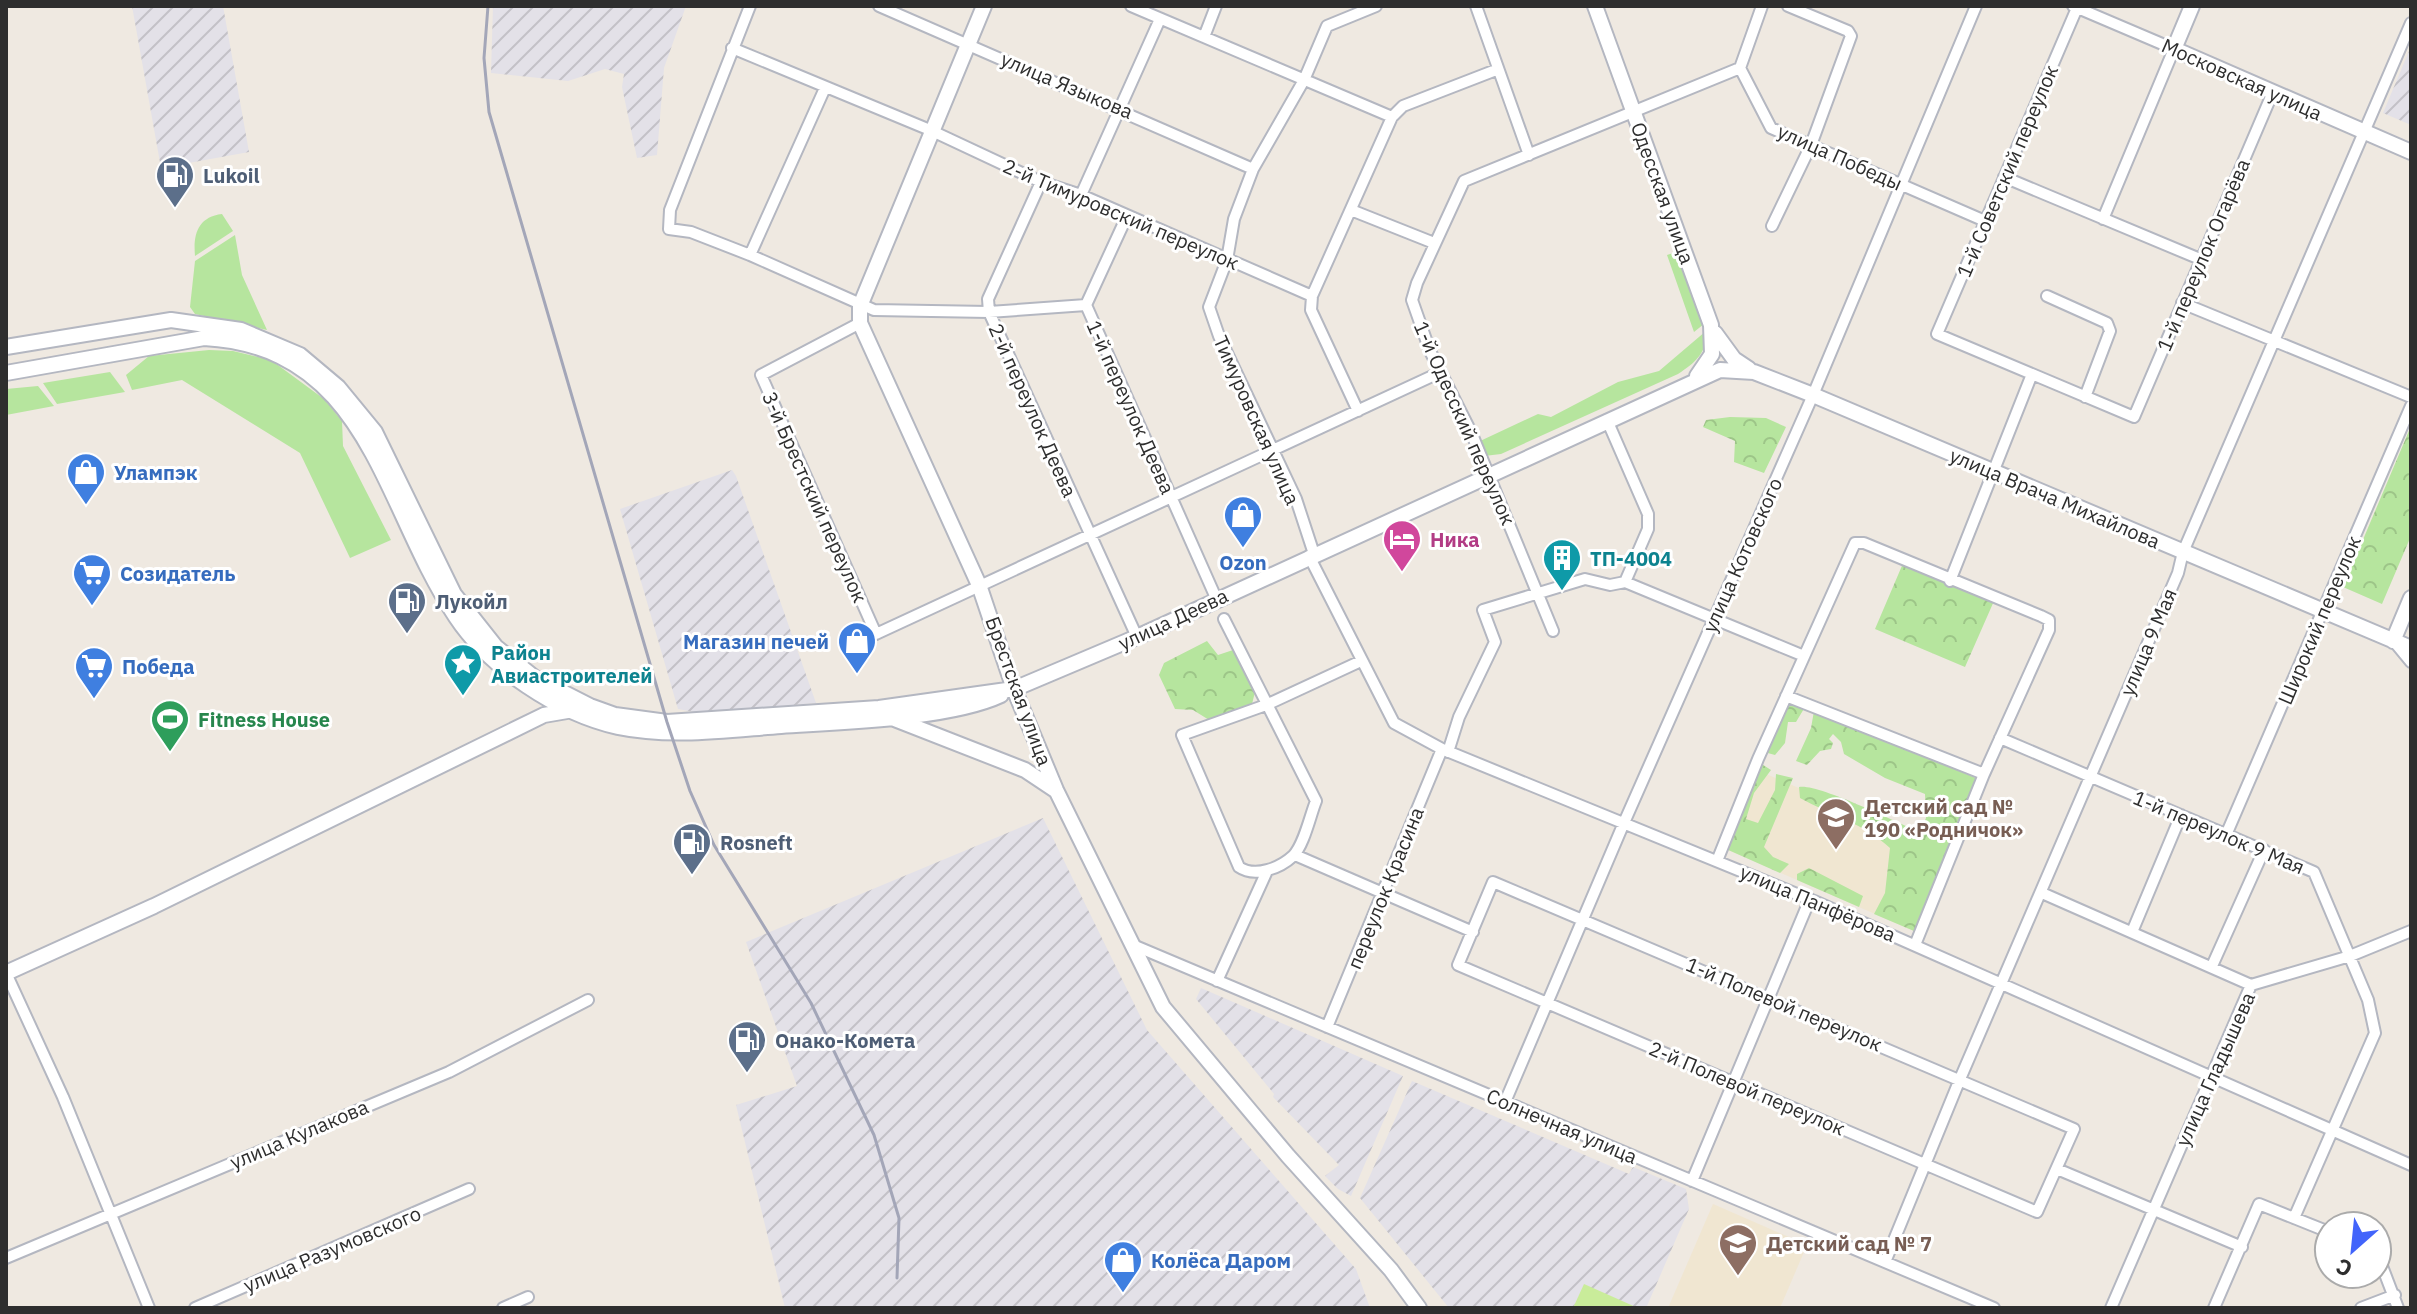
<svg xmlns="http://www.w3.org/2000/svg" width="2417" height="1314" font-family="'IBM Plex Sans',sans-serif">
	<defs>
		<pattern id="industrial-furrows" width="10" height="10" patternUnits="userSpaceOnUse" patternTransform="scale(2)"><rect width="10" height="10" fill="#e3e1e8"/><path d="M-1 1l2-2M0 10L10 0M9 11l2-2" fill="none" stroke="#c3c1c7"/></pattern>
		<pattern id="forest-crowns" width="20" height="18" patternUnits="userSpaceOnUse" patternTransform="scale(2)"><rect width="20" height="18" fill="#b6e59e"/><path d="M2 6a3 3 0 1 1 6 0M12 15a3 3 0 1 1 6 0" fill="none" stroke="#9dc588"/></pattern>
	</defs>
	<rect width="100%" height="100%" fill="#efe9e1"/>
	<path fill="url(#industrial-furrows)" d="M132,6H223L249,152L161,168Z
		M493,6H686L664,68L657,155L637,158L622,87L624,74L605,69L568,81L491,73Z
		M2409,51L2411,52V125L2383,113Z
		M732,470L736,476L816,703L700,713L678,709L620,509Z
		M1043,818L1147,1030L1356,1269L1370,1308H785L736,1105L797,1086L746,942Z
		M1201,988L1403,1076L1351,1196L1338,1189L1325,1176L1339,1165L1273,1097L1274,1094L1196,999Z
		M1412,1081L1629,1174L1633,1167L1686,1189L1689,1209L1647,1306L1638,1308L1584,1285L1573,1308H1449L1360,1198Z"/>
	<path fill="#f0e6d1" d="M1757,770L1946,852L1914,931L1726,849Z
		M1713,1204L1807,1245L1780,1308H1668Z"/>
	<path fill="#b6e59e" d="M222,214L233,231L195,256C193,234 198,217 222,214Z
		M235,235L242,275L267,330L195,314L190,307L195,261Z
		M1673,253L1680,258L1704,324L1694,332L1667,255Z
		M1706,331C1707,353 1696,362 1678,374L1501,454L1484,456L1478,442L1538,414L1551,417L1618,382L1659,371Z
		M209,350L233,351L271,360L324,399L342,421L343,446L391,540L350,558L300,453L182,380L132,390L126,375L149,356Z
		M110,372L125,392L57,404L43,383Z
		M38,386L54,406L6,415V389Z"/>
	<path fill="url(#forest-crowns)" d="M1730,417L1766,418L1786,427L1764,473L1734,462L1735,441L1703,427L1706,420Z
		M2411,426V536L2382,604L2343,587Z
		M1904,561L1994,601L1965,667L1875,629Z
		M1207,641L1218,655L1233,650L1255,692L1251,708L1214,723L1193,710L1175,709L1159,675L1164,663Z
		M1785,699L1805,707L1796,722H1788L1785,743L1775,755L1764,752Z
		M1814,711L1976,778L1914,931L1874,914L1885,893L1890,848C1865,824 1830,815 1800,798L1799,787C1817,783 1894,821 1915,830L1921,829L1926,818L1925,794L1885,778L1844,754L1841,742L1833,734L1829,739L1833,743L1831,749L1820,751L1807,765L1796,761L1811,728Z
		M1760,763L1771,770L1754,793L1746,819L1758,823L1775,790L1776,774L1793,778L1764,847L1773,857L1789,864L1780,873L1726,849Z
		M1809,868L1863,896L1859,907L1797,880V874Z"/>
	<path fill="#c9ec9a" d="M1584,1284L1638,1308H1573Z"/>
	<g fill="none" stroke-linecap="round" stroke-linejoin="round">
		<g stroke="#b4b7c1" stroke-width="14">
			<path id="street" d="M750,6L670,210L669,229L691,232L750,255L874,310L989,312L1086,305
				M879,6L1253,169
				M1131,6L1392,117
				M1476,6L1529,155
				M1762,6L1740,68L1771,128L1985,221
				M2073,6L2174,49L2103,219
				M2077,8L1937,334L2134,417L2273,92
				M1204,37L1216,6
				M732,48L930,130L1041,182L1081,195L1312,296
				M2004,177L2200,259
				M1041,182L988,299L989,312L1137,637
				M1081,195L1160,19
				M1351,210L1434,243
				M1127,216L1086,305L1216,598
				M1772,226L1811,145L1851,36L1848,31L1788,6
				M750,255L825,88
				M2047,296L2107,323L2110,331L2085,397
				M2182,303L2411,397
				M860,323L761,375L876,634L1441,372
				M1358,411L1311,310L1312,296L1392,117L1403,106L1496,70
				M1607,420L1648,514V529L1625,582
				M1314,554L1296,499L1219,336L1209,307L1227,260L1234,219L1253,169L1304,80L1327,26L1376,6
				M1309,556L1394,723L1442,749L1814,901L2411,1165
				M1950,581L2032,374
				M1625,582L1804,656
				M1224,619L1316,801C1310,816 1304,845 1293,856C1280,868 1255,878 1239,867L1182,735L1266,705L1361,661
				M1553,631L1471,432L1430,351L1412,300L1417,283L1464,181L1740,68
				M2397,645L2411,662
				M1786,696L1984,774
				M2000,738L2314,872L2368,1000L2375,1033L2294,1218
				M1448,752L1459,717L1495,642L1483,610L1585,579L1610,585L1625,582
				M2226,835L2411,406
				M1295,855L1473,932
				M1717,861L1758,759L1855,543H1864L2041,616L2049,620V630L1984,774L1915,945
				M1493,882L2074,1129L2037,1212L1458,965Z
				M2042,893L2251,985
				M2132,932L2181,815
				M1133,945L1994,1308
				M2212,966L2264,850
				M6,973L63,1097L149,1308
				M1217,981L1267,871
				M2251,985L2350,956L2411,931
				M1327,1027L1442,749
				M1505,1102L1623,825L1813,395L1976,6
				M2057,1169L2242,1247
				M1692,1181L1810,899
				M2377,1253L2398,1308
				M6,1258L449,1072L588,1000
				M1885,1262L1960,1079L2178,573L2183,552L2411,23
				M195,1308L469,1189
				M503,1308L528,1297
				M2111,1308L2251,985
				M2214,1308L2259,1204L2329,1232
				M2361,1308L2395,1295"/>
		</g>
		<g stroke="#b4b7c1" stroke-width="18">
			<path id="secondary" d="M984,6L860,306V323L979,585L1014,689L1056,790L1163,1007L1288,1156L1391,1270L1419,1308
				M1595,6L1711,325L1712,354L1697,376
				M2192,6L2174,49L2411,152
				M1715,333L1734,359L1749,369
				M6,347L171,320L241,330L300,355L338,387L375,432L454,594L496,647L535,678L590,706L615,715L667,722L879,708L1014,689L1137,637L1720,370L1754,372L1813,395L2411,648
				M6,373L204,338C370,347 381,505 456,617C490,668 557,713 618,727C671,738 727,730 781,726C840,722 950,719 1001,695
				M2393,641L2411,598
				M892,718L1025,770L1055,790
				M6,973L154,906L544,715L573,710"/>
		</g>
		<use href="#street" stroke="#fff" stroke-width="10"/>
		<use href="#secondary" stroke="#fff" stroke-width="14"/>
		<path stroke="#a3a6b8" stroke-width="3" d="M488,6L484,58L489,112L667,722L690,791L714,845L811,1003L874,1135L899,1218L897,1278"/>
	</g>
	<defs>
		<g id="fuel-pin" transform="scale(2)"><path d="M0 17L-7.5 6A9.5 9.5 0 1 1 7.5 6Z" fill="#5c6f8a" stroke="#fff"/><path d="M-5.5-6h7V0h2V4h1.3V-2.5L3-4.5l.8-.8L6-3V5H2.5V1h-1V6h-7ZM-4.2-4.7v3.2H.2V-4.7Z" fill="#fff"/></g>
		<g id="shop-pin" transform="scale(2)"><path d="M0 17L-7.5 6A9.5 9.5 0 1 1 7.5 6Z" fill="#3f7fe0" stroke="#fff"/><path d="M-5-2.5h2.3a2.7 3.5 0 0 1 5.4 0H5L5.5 6h-11ZM-1.5-2.5h3a1.5 2.3 0 0 0-3 0Z" fill="#fff"/></g>
		<g id="hotel-pin" transform="scale(2)"><path d="M0 17L-7.5 6A9.5 9.5 0 1 1 7.5 6Z" fill="#d1479c" stroke="#fff"/><path d="M-6-4.5h1.5V1H6V5H4.5V3h-9V5H-6ZM-4 0a1.8 1.8 0 1 1 3.6 0ZM.5 0V-2.5h3Q6-2.5 6 0Z" fill="#fff"/></g>
		<g id="building-pin" transform="scale(2)"><path d="M0 17L-7.5 6A9.5 9.5 0 1 1 7.5 6Z" fill="#0f9aa8" stroke="#fff"/><path d="M-4-6H4V6H1V3H-1V6H-4ZM-2.5-4.3h1.7v1.8h-1.7ZM.8-4.3h1.7v1.8H.8ZM-2.5-1h1.7V.8h-1.7ZM.8-1h1.7V.8H.8Z" fill="#fff"/></g>
		<g id="supermarket-pin" transform="scale(2)"><path d="M0 17L-7.5 6A9.5 9.5 0 1 1 7.5 6Z" fill="#3f7fe0" stroke="#fff"/><path d="M-6-5.5h2.5l.6 2H6L4.5 2H-2.5L-4.4-4H-6ZM-1.5 3.2a1.3 1.3 0 1 0 .1 0ZM3 3.2a1.3 1.3 0 1 0 .1 0Z" fill="#fff"/></g>
		<g id="sight-pin" transform="scale(2)"><path d="M0 17L-7.5 6A9.5 9.5 0 1 1 7.5 6Z" fill="#0f9aa8" stroke="#fff"/><path d="M0-6L1.8-2.2L6-1.7L2.9 1.2L3.7 5.4L0 3.3L-3.7 5.4L-2.9 1.2L-6-1.7L-1.8-2.2Z" fill="#fff"/></g>
		<g id="stadium-pin" transform="scale(2)"><path d="M0 17L-7.5 6A9.5 9.5 0 1 1 7.5 6Z" fill="#2e9e5b" stroke="#fff"/><path d="M0-5a6.5 5 0 1 0 0 10a6.5 5 0 1 0 0-10ZM-3.5-1.8h7v3.6h-7Z" fill="#fff"/></g>
		<g id="school-pin" transform="scale(2)"><path d="M0 17L-7.5 6A9.5 9.5 0 1 1 7.5 6Z" fill="#8d6e63" stroke="#fff"/><path d="M0-5L7-2L0 1L-7-2ZM-4 1L0 2.5L4 1V4Q0 6-4 4Z" fill="#fff"/></g>
	</defs>
	<g fill-rule="evenodd">
		<use href="#fuel-pin" x="175" y="175"/>
		<use href="#shop-pin" x="86" y="472"/>
		<use href="#shop-pin" x="1243" y="515"/>
		<use href="#hotel-pin" x="1402" y="539"/>
		<use href="#building-pin" x="1562" y="558"/>
		<use href="#supermarket-pin" x="92" y="573"/>
		<use href="#fuel-pin" x="407" y="601"/>
		<use href="#shop-pin" x="857" y="641"/>
		<use href="#sight-pin" x="463" y="663"/>
		<use href="#supermarket-pin" x="94" y="666"/>
		<use href="#stadium-pin" x="170" y="719"/>
		<use href="#school-pin" x="1836" y="817"/>
		<use href="#fuel-pin" x="692" y="842"/>
		<use href="#fuel-pin" x="747" y="1040"/>
		<use href="#school-pin" x="1738" y="1243"/>
		<use href="#shop-pin" x="1123" y="1260"/>
	</g>
	<g text-anchor="middle" dominant-baseline="central" stroke-width="6" stroke-linejoin="round" paint-order="stroke">
		<g font-size="20" fill="#2e2e2e" stroke="#fff">
			<text transform="translate(2242 79) rotate(24)">Московская улица</text>
			<text transform="translate(1067 85) rotate(23)">улица Языкова</text>
			<text transform="translate(1840 157) rotate(24)">улица Победы</text>
			<text transform="translate(2007 171) rotate(-67)">1-й Советский переулок</text>
			<text transform="translate(1663 193) rotate(70)">Одесская улица</text>
			<text transform="translate(1121 214) rotate(23)">2-й Тимуровский переулок</text>
			<text transform="translate(2203 255) rotate(-67)">1-й переулок Огарёва</text>
			<text transform="translate(1131 407) rotate(66)">1-й переулок Деева</text>
			<text transform="translate(1033 410) rotate(66)">2-й переулок Деева</text>
			<text transform="translate(1257 420) rotate(66)">Тимуровская улица</text>
			<text transform="translate(1465 423) rotate(66)">1-й Одесский переулок</text>
			<text transform="translate(815 497) rotate(66)">3-й Брестский переулок</text>
			<text transform="translate(2055 498) rotate(23)">улица Врача Михайлова</text>
			<text transform="translate(1742 555) rotate(-66)">улица Котовского</text>
			<text transform="translate(1173 619) rotate(-25)">улица Деева</text>
			<text transform="translate(2319 620) rotate(-67)">Широкий переулок</text>
			<text transform="translate(2148 642) rotate(-67)">улица 9 Мая</text>
			<text transform="translate(1019 691) rotate(70)">Брестская улица</text>
			<text transform="translate(2219 832) rotate(23)">1-й переулок 9 Мая</text>
			<text transform="translate(1385 888) rotate(-68)">переулок Красина</text>
			<text transform="translate(1818 903) rotate(23)">улица Панфёрова</text>
			<text transform="translate(1784 1004) rotate(23)">1-й Полевой переулок</text>
			<text transform="translate(2215 1069) rotate(-66)">улица Гладышева</text>
			<text transform="translate(1747 1088) rotate(23)">2-й Полевой переулок</text>
			<text transform="translate(1562 1126) rotate(23)">Солнечная улица</text>
			<text transform="translate(299 1134) rotate(-23)">улица Кулакова</text>
			<text transform="translate(332 1249) rotate(-23)">улица Разумовского</text>
		</g>
		<g font-size="20" font-weight="bold" fill="#4e5e75" stroke="#fff" text-anchor="start">
			<text x="203" y="175">Lukoil</text>
			<text x="435" y="601">Лукойл</text>
			<text x="720" y="842">Rosneft</text>
			<text x="775" y="1040">Онако-Комета</text>
		</g>
		<g font-size="20" font-weight="bold" fill="#366cbe" stroke="#fff" text-anchor="start">
			<text x="114" y="472">Улампэк</text>
			<text x="1243" y="562" text-anchor="middle">Ozon</text>
			<text x="120" y="573">Созидатель</text>
			<text x="829" y="641" text-anchor="end">Магазин печей</text>
			<text x="122" y="666">Победа</text>
			<text x="1151" y="1260">Колёса Даром</text>
		</g>
		<g font-size="20" font-weight="bold" fill="#b23c85" stroke="#fff" text-anchor="start">
			<text x="1430" y="539">Ника</text>
		</g>
		<g font-size="20" font-weight="bold" fill="#0d838f" stroke="#fff" text-anchor="start">
			<text x="1590" y="558">ТП-4004</text>
			<text x="491" y="652">Район<tspan x="491" dy="23">Авиастроителей</tspan></text>
		</g>
		<g font-size="20" font-weight="bold" fill="#27864d" stroke="#fff" text-anchor="start">
			<text x="198" y="719">Fitness House</text>
		</g>
		<g font-size="20" font-weight="bold" fill="#785e54" stroke="#fff" text-anchor="start">
			<text x="1864" y="806">Детский сад №<tspan x="1864" dy="23">190 «Родничок»</tspan></text>
			<text x="1766" y="1243">Детский сад № 7</text>
		</g>
	</g>
	<rect width="2417" height="1314" fill="none" stroke="#2e2e2e" stroke-width="16"/>
	<g transform="translate(2353 1250) rotate(207)"><circle r="38" fill="#ffffff" stroke="#ababab" stroke-width="2"/>
	<path d="M0-6L14 30L0 20L-14 30Z" fill="#4264fb"/>
	<text y="-12" font-size="22" font-weight="bold" text-anchor="middle" fill="#2e2e2e">С</text>
	</g>
</svg>
